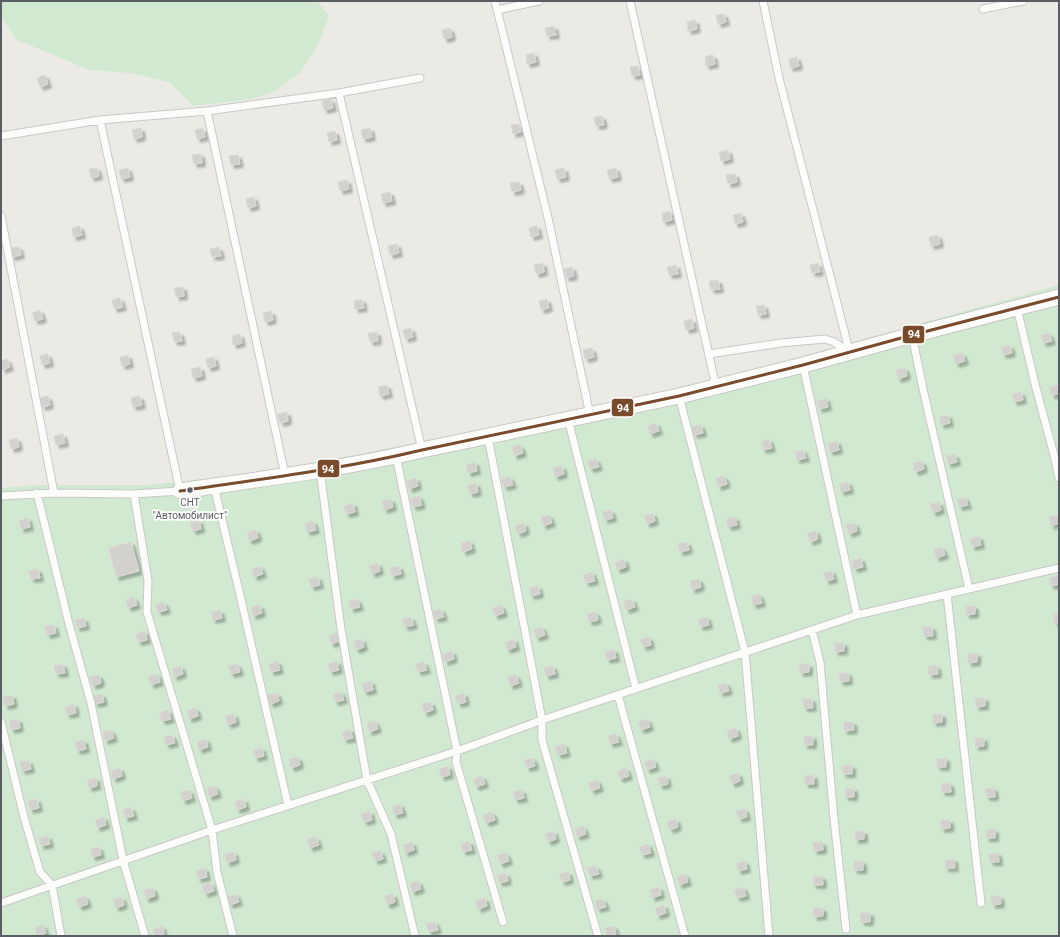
<svg xmlns="http://www.w3.org/2000/svg" width="1060" height="937" font-family="Roboto,sans-serif">
	<defs>
		<filter id="shadow"><feDropShadow dx="3.5" dy="3.5" stdDeviation="1" flood-color="#0004"/></filter>
	</defs>
	<rect width="100%" height="100%" fill="#ebeae5"/>
	<path fill="#d1e8d1" d="M1,1H317L329,16L318,45L300,73L275,91L252,99L193,106L169,82L131,73L90,70L17,40L1,17Z
		M1059,285V936H1V488L38,485H150L274,471L680,390Z"/>
	<path fill="#d2d1ce" stroke="#dad9d4" filter="url(#shadow)" d="M724,14L726,22L718,24L716,15Z
		M695,20L697,29L688,31L687,22Z
		M554,26L556,35L547,36L545,28Z
		M450,28L452,37L444,39L442,30Z
		M534,53L536,62L527,64L526,55Z
		M713,55L715,64L706,66L705,57Z
		M797,57L799,66L790,68L789,59Z
		M638,66L640,75L632,76L630,67Z
		M45,75L48,84L40,87L37,78Z
		M331,99L333,108L324,110L322,101Z
		M602,116L604,125L596,126L594,117Z
		M519,124L521,132L513,134L511,125Z
		M141,128L142,137L134,139L132,130Z
		M203,128L205,137L197,139L195,130Z
		M370,128L372,137L363,139L361,130Z
		M335,131L337,140L329,142L327,133Z
		M728,150L730,159L721,161L719,152Z
		M201,154L202,163L194,164L192,155Z
		M238,155L240,164L231,165L229,156Z
		M97,168L99,176L91,178L89,169Z
		M128,168L130,177L121,179L119,170Z
		M564,168L566,177L557,179L555,170Z
		M616,168L618,177L609,179L607,170Z
		M735,174L737,182L728,184L726,175Z
		M347,180L349,189L340,191L338,182Z
		M519,182L521,190L512,192L510,183Z
		M390,192L392,201L383,203L381,194Z
		M254,197L256,206L248,208L246,199Z
		M670,211L672,220L663,222L662,213Z
		M741,213L743,222L735,224L733,215Z
		M80,226L82,235L73,237L72,228Z
		M537,226L539,235L531,237L529,228Z
		M938,235L940,244L931,246L929,237Z
		M397,244L399,253L390,255L388,246Z
		M19,247L21,255L12,257L10,248Z
		M219,247L221,256L212,257L210,249Z
		M543,263L544,272L536,274L534,265Z
		M818,263L820,272L812,273L810,265Z
		M676,265L678,274L669,275L667,267Z
		M572,267L574,276L566,278L564,269Z
		M718,280L720,289L711,290L709,281Z
		M183,287L184,296L176,297L174,288Z
		M120,298L123,307L114,309L112,300Z
		M362,299L364,308L355,309L354,301Z
		M547,299L549,308L541,310L539,301Z
		M764,305L766,314L758,315L756,306Z
		M40,310L43,319L35,321L32,313Z
		M271,311L273,320L265,322L263,313Z
		M692,319L694,328L686,330L684,321Z
		M411,328L413,337L405,339L403,330Z
		M180,332L182,341L174,342L172,333Z
		M377,332L378,341L370,342L368,333Z
		M1049,333L1052,341L1043,343L1041,335Z
		M240,334L242,343L233,345L232,336Z
		M1010,345L1012,353L1003,355L1001,347Z
		M592,348L594,357L585,359L583,350Z
		M962,353L965,361L956,364L953,355Z
		M48,354L50,363L42,365L40,356Z
		M128,355L130,364L122,366L120,357Z
		M214,357L216,366L208,368L206,359Z
		M7,359L10,367L2,370L1,361Z
		M200,367L202,376L193,378L191,369Z
		M905,368L907,376L898,379L896,370Z
		M387,385L389,394L380,396L378,387Z
		M1058,385L1059,393L1052,396L1049,387Z
		M1021,392L1023,400L1014,402L1012,394Z
		M48,396L50,405L42,407L40,398Z
		M140,396L142,405L133,407L131,398Z
		M826,398L828,407L819,409L817,401Z
		M287,412L288,421L280,423L278,414Z
		M948,415L950,423L941,425L939,417Z
		M656,423L659,431L650,434L648,426Z
		M701,425L703,433L694,435L692,427Z
		M63,434L65,443L56,445L54,436Z
		M17,438L19,447L11,449L9,440Z
		M769,439L772,448L763,450L761,442Z
		M837,441L839,450L830,452L828,444Z
		M520,445L523,453L514,456L512,447Z
		M803,450L806,458L797,460L795,452Z
		M955,454L957,462L948,464L946,456Z
		M596,459L599,467L590,469L588,461Z
		M922,461L924,469L915,472L913,463Z
		M475,462L477,471L468,473L466,465Z
		M562,466L564,474L555,477L553,468Z
		M724,476L727,484L718,487L716,478Z
		M510,477L513,485L504,487L501,479Z
		M416,478L418,486L409,489L407,481Z
		M848,482L850,490L841,492L839,484Z
		M476,483L478,492L470,494L467,486Z
		M419,496L422,505L413,507L410,499Z
		M965,497L968,505L959,507L957,499Z
		M391,499L393,507L384,510L382,501Z
		M939,502L941,510L933,513L930,504Z
		M353,503L355,512L346,514L344,506Z
		M611,510L613,518L605,520L602,512Z
		M653,513L655,521L647,524L644,516Z
		M549,515L552,523L543,526L541,517Z
		M1057,515L1059,523L1051,526L1049,517Z
		M735,517L737,525L728,527L726,519Z
		M28,518L30,527L21,529L19,520Z
		M199,520L201,529L193,531L190,523Z
		M313,521L316,530L307,532L305,524Z
		M524,523L526,531L518,534L515,526Z
		M855,523L857,531L849,534L846,525Z
		M256,530L258,538L249,541L247,533Z
		M816,531L818,539L810,542L807,533Z
		M979,536L981,545L972,547L970,539Z
		M470,541L472,549L463,552L461,543Z
		M131,542L139,571L116,577L109,548Z
		M687,542L689,550L680,552L678,544Z
		M942,547L945,555L936,558L934,550Z
		M861,558L863,567L854,569L852,561Z
		M624,559L626,567L617,570L615,562Z
		M378,563L380,571L372,574L369,566Z
		M260,566L263,574L254,577L252,569Z
		M399,566L401,574L392,576L390,568Z
		M38,569L40,578L31,579L29,571Z
		M832,571L834,579L826,581L823,573Z
		M592,572L595,581L586,583L583,575Z
		M1058,575L1059,584L1051,586L1049,578Z
		M318,577L320,585L311,587L309,579Z
		M699,579L701,587L692,590L690,581Z
		M538,586L540,594L531,596L529,588Z
		M759,594L762,603L753,605L751,597Z
		M134,597L137,605L128,608L126,600Z
		M357,599L360,607L351,609L348,601Z
		M632,599L635,607L626,610L624,601Z
		M164,602L167,610L158,612L156,604Z
		M260,605L262,613L253,616L251,608Z
		M501,605L504,613L495,616L492,608Z
		M966,606H975V614L966,615Z
		M441,609L444,617L435,619L433,611Z
		M220,610L222,618L213,620L211,612Z
		M596,612L598,620L589,622L587,614Z
		M1054,614H1059V623H1054Z
		M411,617L414,625L405,627L402,619Z
		M707,617L709,625L700,627L698,619Z
		M84,618L86,626L77,628L75,620Z
		M54,625L56,633L47,635L45,626Z
		M542,627L545,635L536,638L534,629Z
		M923,627H932L933,636H924Z
		M145,631L147,640L138,642L136,634Z
		M337,633L340,641L331,644L329,636Z
		M649,637L651,645L643,647L640,639Z
		M362,639L364,647L356,650L353,641Z
		M514,639L516,647L507,650L505,642Z
		M835,643H844V651L835,652Z
		M614,649L616,658L607,660L605,652Z
		M452,651L454,659L445,662L443,654Z
		M977,653V662L968,663V654Z
		M277,661L280,670L271,672L269,664Z
		M337,661L339,670L330,672L328,664Z
		M424,662L427,670L418,672L415,664Z
		M63,664L65,673L56,674L54,666Z
		M237,664L240,672L231,674L228,666Z
		M799,664H809V672L800,673Z
		M181,666L183,674L174,677L172,668Z
		M553,666L555,674L546,676L544,668Z
		M928,666H937L938,674L929,675Z
		M839,673H848L849,681L840,682Z
		M157,674L160,682L151,685L148,676Z
		M99,675L101,683L93,686L90,677Z
		M516,675L519,683L510,686L507,677Z
		M371,681L373,690L364,692L362,684Z
		M726,683L729,691L720,693L718,685Z
		M341,692L344,700L335,702L333,694Z
		M277,693L279,701L270,704L268,695Z
		M464,693L466,702L458,704L455,696Z
		M102,694L104,702L95,704L93,696Z
		M12,695L14,704L5,706L3,697Z
		M975,698H985V706L976,707Z
		M803,699H812L813,708H804Z
		M431,702L433,710L424,713L422,704Z
		M74,704L76,713L67,715L65,707Z
		M196,708L198,716L189,719L187,711Z
		M168,710L171,719L162,721L159,713Z
		M234,714L236,722L228,725L225,716Z
		M933,714H942V722L933,723Z
		M18,719L20,728L11,730L9,721Z
		M647,719L650,727L641,730L638,722Z
		M375,721L378,729L369,732L367,723Z
		M844,722H853L854,730L844,731Z
		M736,728L738,736L729,739L727,731Z
		M350,729L353,738L344,740L342,732Z
		M111,730L114,738L105,741L103,732Z
		M616,734L619,742L610,744L608,736Z
		M172,735L175,743L166,745L164,737Z
		M813,736V745H804V737Z
		M975,738H984V746L975,747Z
		M206,739L208,747L199,750L197,742Z
		M84,740L86,749L77,751L75,742Z
		M564,744L567,753L558,755L555,747Z
		M262,748L264,756L255,758L253,750Z
		M298,757L300,765L291,768L289,759Z
		M533,758L535,766L527,768L524,760Z
		M946,758V767H937V759Z
		M653,759L656,767L647,770L644,762Z
		M29,761L31,769L22,771L20,762Z
		M852,765V774H843L842,766Z
		M448,766L450,775L441,777L439,769Z
		M120,768L122,776L113,779L111,771Z
		M626,768L629,776L620,779L617,771Z
		M738,773L740,781L732,784L729,776Z
		M814,775V784H805V776Z
		M482,776L485,784L476,787L473,779Z
		M666,776L668,784L660,786L657,778Z
		M96,778L97,786L89,788L87,780Z
		M597,780L600,788L591,791L589,783Z
		M950,783L951,792H942L941,784Z
		M215,786L218,794L209,797L207,788Z
		M854,788V797H845V789Z
		M994,788L995,797H986L985,789Z
		M189,790L192,798L183,801L180,792Z
		M522,790L524,798L515,800L513,792Z
		M37,799L39,808L30,810L28,801Z
		M244,799L246,807L237,810L235,802Z
		M400,804L403,813L394,815L392,807Z
		M131,807L134,816L125,818L123,810Z
		M745,809L747,817L739,819L736,811Z
		M370,811L372,820L364,822L361,814Z
		M492,812L495,820L486,823L483,815Z
		M104,817L106,825L97,828L95,820Z
		M676,819L678,827L670,830L667,822Z
		M941,820H950V828L941,829Z
		M583,826L586,834L577,837L575,829Z
		M995,829V838H986V830Z
		M554,831L556,839L548,842L545,834Z
		M855,831H864V839L855,840Z
		M48,836L50,844L41,846L39,838Z
		M316,837L319,845L310,848L307,839Z
		M469,841L472,850L463,852L461,844Z
		M412,842L414,850L405,853L403,845Z
		M813,842H822L823,850L814,851Z
		M648,844L651,853L642,855L639,847Z
		M99,847L101,855L92,857L90,849Z
		M381,851L383,859L375,861L372,853Z
		M234,852L236,860L227,863L225,854Z
		M506,853L509,861L500,864L497,855Z
		M998,853L999,862H990L989,854Z
		M954,859L955,868H945V860Z
		M745,861L747,869L738,871L736,863Z
		M863,861V870H854V862Z
		M596,866L599,874L590,876L587,868Z
		M205,868L207,877L198,879L196,871Z
		M568,872L570,880L562,882L559,874Z
		M506,873L508,881L499,883L497,875Z
		M685,874L688,882L679,885L677,877Z
		M822,876L823,885H813V877Z
		M418,881L421,889L412,892L410,883Z
		M211,883L214,891L205,894L202,886Z
		M659,887L661,895L652,898L650,890Z
		M743,887L746,896L737,898L734,890Z
		M153,888L155,896L146,899L144,890Z
		M236,894L239,902L230,905L227,897Z
		M393,894L395,902L387,905L384,896Z
		M85,896L88,904L79,907L76,899Z
		M991,896H1000L1001,904L992,905Z
		M122,897L124,905L116,908L113,900Z
		M485,898L487,906L478,909L476,900Z
		M603,899L606,907L597,909L595,901Z
		M664,905L666,913L657,916L655,908Z
		M813,908H823V916L814,917Z
		M860,913H870V922H861Z
		M435,922L438,930L429,932L426,924Z
		M43,925L46,933L37,936L35,928Z
		M162,926L164,934L155,936L153,929Z
		M614,926L616,934L607,936L605,928Z"/>
	<g fill="none" stroke-linecap="round" stroke-linejoin="round">
		<g stroke="#c8c8c7" stroke-width="9">
			<path id="service" d="M495,1L548,218L590,415
				M630,1L716,387
				M763,1L779,78L844,330L849,352
				M983,9L1023,1
				M497,10L539,1
				M339,93L422,450
				M207,111L285,475
				M1,136L100,120L207,111L339,93L420,78
				M1,216L54,493
				M1017,308L1036,388L1054,455L1059,478
				M912,335L923,389L969,589
				M709,354L781,343L825,339L834,342L849,352
				M803,365L857,615
				M679,396L745,652L769,936
				M568,419L636,689
				M488,437L542,720V740L598,936
				M396,456L457,751L456,762L503,922
				M320,470L341,629L367,780L391,834L415,936
				M214,486L240,595L288,805
				M37,493L69,624L91,703L123,860L145,936
				M134,494L148,581L147,612L212,830L217,872L233,936
				M1,496L54,493L134,494L180,491L100,120
				M947,594L981,903
				M812,630L820,662L834,819L846,929
				M618,695L685,936
				M1,722L24,817L40,872L52,885L61,936
				M1,903L212,830L457,751L542,720L857,615L1059,568"/>
		</g>
		<g stroke="#c8c8c7" stroke-width="17">
			<path id="minor" d="M180,491C261,479 343,469 422,450L679,396L803,365L912,335L1059,297"/>
		</g>
		<use href="#service" stroke="#fcfcfb" stroke-width="7"/>
		<use href="#minor" stroke="#fcfcfb" stroke-width="15"/>
		<g stroke="#fff" stroke-width="6">
			<path id="bus-1" d="M180,491C261,479 343,469 422,450L679,396L803,365L912,335L1059,297"/>
		</g>
		<use href="#bus-1" stroke="#7a4b2a" stroke-width="3"/>
	</g>
	<circle fill="#5a5d64" stroke="#fff" stroke-width="1.5" cx="190" cy="490" r="3.5"/>
	<g text-anchor="middle" dominant-baseline="central" stroke-width="3.5" stroke-linejoin="round" paint-order="stroke">
		<g font-size="10" fill="#5a5d64" stroke="#fff">
			<text x="190" y="502">СНТ<tspan x="190" dy="13">"Автомобилист"</tspan></text>
		</g>
	</g>
	<g stroke="#fff" stroke-width="1.5">
		<rect x="902" y="325" width="23" height="19" rx="4" fill="#7a4b2a"/>
		<rect x="611" y="398" width="23" height="19" rx="4" fill="#7a4b2a"/>
		<rect x="317" y="459" width="23" height="19" rx="4" fill="#7a4b2a"/>
	</g>
	<g font-size="11" text-anchor="middle" font-weight="bold" fill="#fff">
		<text x="914" y="338">94</text>
		<text x="623" y="412">94</text>
		<text x="328" y="473">94</text>
	</g>
	<rect width="1060" height="937" fill="none" stroke="#5a5d64" stroke-width="4"/>
</svg>
